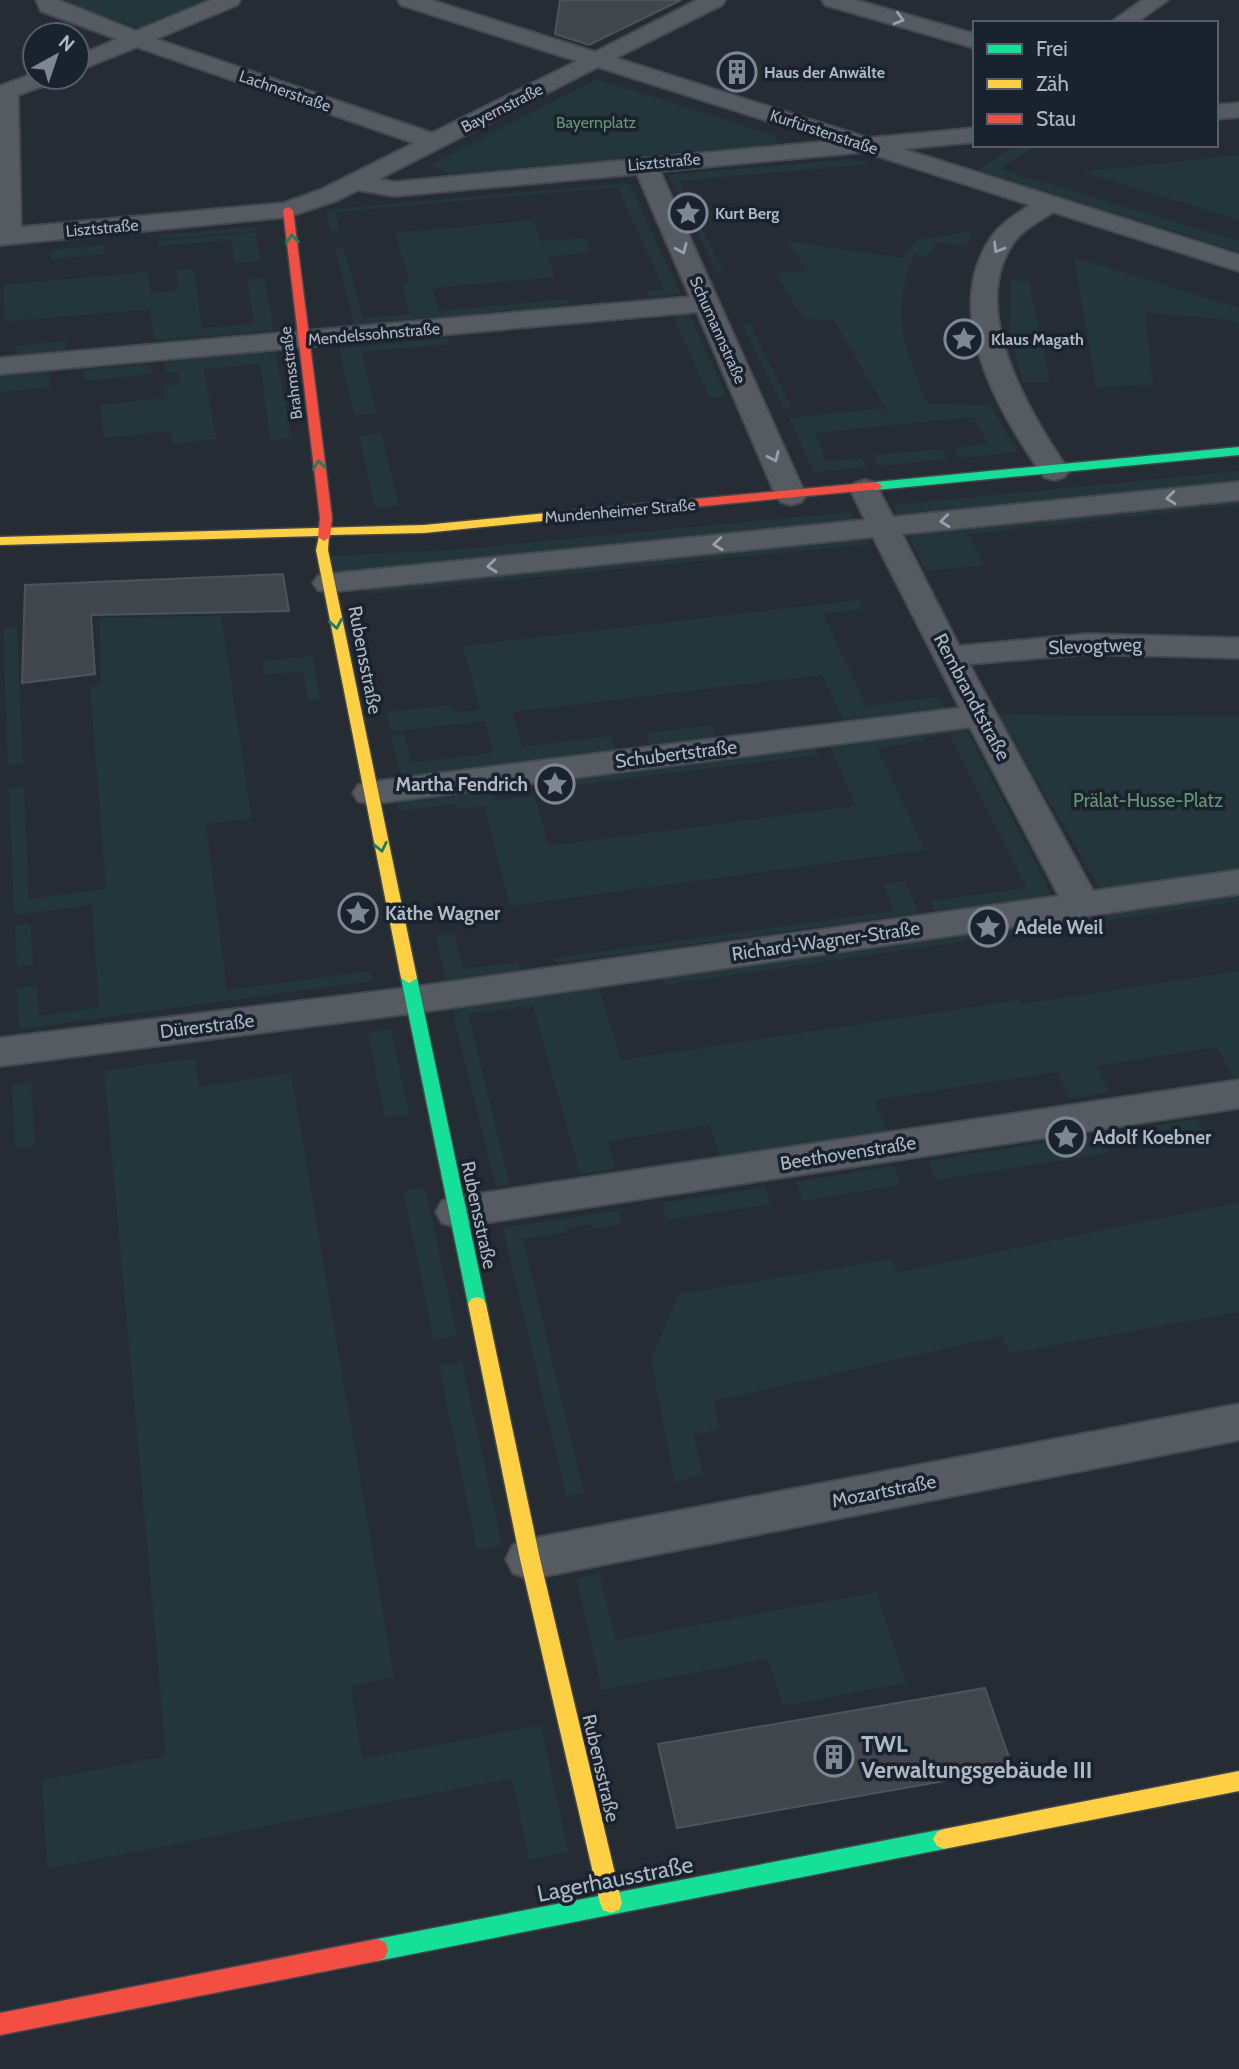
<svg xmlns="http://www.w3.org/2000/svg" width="1239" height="2069" font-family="Cabin,sans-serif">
	<rect width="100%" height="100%" fill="#262c33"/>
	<path fill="#233639" d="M69,0H205L139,28L63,3Z
		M597,79L776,136V144L450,174L430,165Z
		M1016,145H1048L1034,147L1000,169L1239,241V252L978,170Z
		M1239,155V220L1082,172Z
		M851,159L871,164L679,181L723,272H717L668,175Z
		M629,183L681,294L648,297L646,291L664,289L617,187L335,212L340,231H331L326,210Z
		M533,220L541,241L585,238L591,252L547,257L555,277L432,288L439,311L567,299L569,305L355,325L335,249L344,248L363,318L409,314L402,285L410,283L395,233Z
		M255,227V231L162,239L161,235Z
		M973,231L966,247L938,242L927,256L916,254C910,261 908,269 906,278C893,323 910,363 928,404C949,403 969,407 990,405L1018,452L959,458L954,448L988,444L973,417L814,433L827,461L862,458L867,467L814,472L789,418L885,408L834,320L804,319L775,273L807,271L787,241L903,258L916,240Z
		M255,232L261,261L235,263L231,240L158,246V241Z
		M104,245V254L51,259V250Z
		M1074,257L1239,308V325L1232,320L1145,313L1153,385L1096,387Z
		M194,269L202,328L254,324L247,279L264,278L274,330L154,341L150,309L4,322L3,285L148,272L151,293L179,290L176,270Z
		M1011,281H1029L1050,382H1022L1010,330Z
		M689,314L727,397L710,398L672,315Z
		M749,323L792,408L784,409L742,324Z
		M448,338L450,344L362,352L376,413L354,415L339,348Z
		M65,341L66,350L16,355V346Z
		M275,350L292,438L270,440L260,364L204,369L216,439L173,444L170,431L104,438L100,405L165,398L163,386L180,384L178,372L166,373L164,362Z
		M150,364L152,374L85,381L84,370Z
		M48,369L50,387L0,392V375Z
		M381,433L399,506L375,508L359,436Z
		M941,449L947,459L878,466L873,455Z
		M1239,471V485L899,518L893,505Z
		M1239,499V505L968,534L984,565L926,571L907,533Z
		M850,512L856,524L334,575L331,556L452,550Z
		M866,538L870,544L366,594L364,587Z
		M859,600L863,609L823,614L866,706L939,697L945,708L843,720L822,675L513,712L522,747L611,736L616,751L401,777L391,736L404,734L411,763L493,753L484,721L391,732L386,712L451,705L454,713L480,710L463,646Z
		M221,616L252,818L206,824L227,990L370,971L372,981L19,1029L17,988L37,985L39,1016L99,1007L92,905L14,915L9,788L24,786L29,899L106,889L90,687L101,685L99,618Z
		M17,626L23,764L8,766L3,628Z
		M313,656L320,700L308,701L303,671L264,675L262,661Z
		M998,714L1239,717V875L1102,892Z
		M712,725L717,738L651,746L646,733Z
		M966,729L1052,895L935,911L930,901L1027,888L949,734L923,738L924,741L877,748L925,850L510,906L484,806L458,809L456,804L399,811L396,801L493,789L496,800L534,796L549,846L856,806L830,746Z
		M815,748L818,755L567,786L565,779Z
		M905,881L919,913L555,963L554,958L894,911L883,884Z
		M1239,894V901L665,985L663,979Z
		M31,924L33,965L17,967L15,926Z
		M454,934L463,969L518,962L520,970L446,980L436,936Z
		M1239,971V1080H1235L1216,1047L1096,1066L1109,1092L1070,1099L1057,1072L874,1100L888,1135L722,1162L710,1125L608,1141L615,1169L580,1174L533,1006L468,1014L510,1185L496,1187L452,1009L599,988L621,1060L1020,1000L1022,1004Z
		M391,1029L409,1114L385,1118L368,1033Z
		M195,1058L199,1087L291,1073L394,1677L351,1686L362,1759L541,1725L568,1852L529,1860L512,1778L47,1869L42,1780L166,1756L104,1071Z
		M31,1082L35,1146L15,1149L12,1085Z
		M1197,1119L1206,1134L1135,1145L1128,1130Z
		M1099,1134L1109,1153L936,1180L928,1161Z
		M893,1166L901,1185L803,1201L796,1182Z
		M425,1187L457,1336L434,1340L403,1191Z
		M765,1187L771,1204L667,1220L662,1203Z
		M1239,1202V1312L1010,1353L1001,1336L714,1401L719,1429L693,1435L703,1474L675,1483L651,1359L679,1294L891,1259L899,1272Z
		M618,1210L622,1224L594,1229L592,1224L567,1228L568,1232L523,1239L584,1493L566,1496L503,1228Z
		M462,1362L502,1545L477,1550L439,1366Z
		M599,1574L616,1640L876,1592L906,1683L783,1706L768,1659L602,1690L576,1578Z"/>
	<path fill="#41464d" stroke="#4d535b" stroke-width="2" d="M560,0H681L589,45L555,34Z
		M283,574L289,611L91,615L95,674L22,683L25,585Z
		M985,1688L1013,1769L677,1828L658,1744Z"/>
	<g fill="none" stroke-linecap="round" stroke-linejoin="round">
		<g stroke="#44484e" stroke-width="4">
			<path id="street" d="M36,0H58L136,31L211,0H240L237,5L156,39L432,133L577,61L401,5L398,0H431L595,52L697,0H725L722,5L616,58L868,138L975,128V142L903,149L1239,255V271L1053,212C1040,221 1023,229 1014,242C966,309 1030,414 1069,471L1064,477L1054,480L1044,477C999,413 938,310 993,235C1003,222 1017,214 1030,205L865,152L660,171L806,496L801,502L791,505L781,502L776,496L697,312L0,374V358L690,297L637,174L394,196L358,190L338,200L288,217L0,245V86L35,73V77H57L54,82L18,95L21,227L284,203L320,190L414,143L137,47L77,71V56L117,39L41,11ZM598,67L831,141L394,182L379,179Z
				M822,0H856L975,34V48L825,5Z
				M1142,0H1168L1136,23H1110Z
				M1239,103V117L1216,119V105Z
				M865,480L875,483L893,517L1239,482V500L902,534L959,646L1087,634L1239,638V658L1087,654L969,664L1093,891L1239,870V894L414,1013L0,1066V1038L414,987L1059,896L970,727L370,804L358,801L353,793L358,785L370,782L960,708L873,537L329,592L318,590L313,583L318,576L329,574L865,520L850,489L855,483Z
				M1239,1080V1108L457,1227L442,1223L436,1212L442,1201L457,1197Z
				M1239,1404V1440L530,1579L513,1573L506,1559L513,1545L530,1539Z"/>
		</g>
		<g stroke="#44484e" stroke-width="3">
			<path id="fast" d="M1239,447V455L876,490L870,486L876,482Z
				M409,973L417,978L486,1304L483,1309L477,1311L471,1309L468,1304L401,978Z
				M944,1829L951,1832L955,1839L951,1846L944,1849L377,1961L369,1958L366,1950L369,1942L377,1939Z"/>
		</g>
		<g stroke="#44484e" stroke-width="3">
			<path id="slow" d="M589,509L595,513L593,516L424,533L329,535L328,550L417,978L409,983L401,978L316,550L319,536L0,545V537L424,525Z
				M477,1297L483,1299L486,1304L540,1559L622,1903L619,1910L611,1913L603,1910L600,1903L520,1559L468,1304L471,1299Z
				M1239,1771V1791L944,1849L937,1846L933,1839L937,1832L944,1829Z"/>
		</g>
		<g stroke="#44484e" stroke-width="3">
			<path id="jam" d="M288,207L293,210L332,518L330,537L324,541L318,537L320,518L283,210Z
				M876,482L882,486L880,489L589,517L583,513L589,509Z
				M377,1939L385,1942L388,1950L385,1958L377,1961L0,2035V2013Z"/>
		</g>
		<use href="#street" fill="#565a61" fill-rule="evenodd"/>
		<use href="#fast" fill="#16e098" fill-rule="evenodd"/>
		<use href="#slow" fill="#ffcf43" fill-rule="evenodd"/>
		<use href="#jam" fill="#f24e42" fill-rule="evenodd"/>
	</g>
	<defs><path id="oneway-chevron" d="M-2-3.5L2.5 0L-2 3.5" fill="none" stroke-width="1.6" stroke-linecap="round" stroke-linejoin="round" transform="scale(1.75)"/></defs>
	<g stroke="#98a0ac">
		<use href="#oneway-chevron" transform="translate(899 19) rotate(16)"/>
		<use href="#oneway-chevron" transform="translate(998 248) rotate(121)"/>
		<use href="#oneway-chevron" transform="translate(682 249) rotate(66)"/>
		<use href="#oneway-chevron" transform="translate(774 457) rotate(66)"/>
		<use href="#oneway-chevron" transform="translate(1171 498) rotate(174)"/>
		<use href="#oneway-chevron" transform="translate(945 521) rotate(174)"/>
		<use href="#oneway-chevron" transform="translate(718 544) rotate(174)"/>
		<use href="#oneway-chevron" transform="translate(492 566) rotate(174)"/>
	</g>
	<g stroke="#188162">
		<use href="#oneway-chevron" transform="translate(292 239) rotate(-97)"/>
		<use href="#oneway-chevron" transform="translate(319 465) rotate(-97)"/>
		<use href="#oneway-chevron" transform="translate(336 624) rotate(80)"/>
		<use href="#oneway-chevron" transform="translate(381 847) rotate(78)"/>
	</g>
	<defs>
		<g id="building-ring" transform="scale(2.0125)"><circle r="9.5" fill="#19222d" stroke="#7e8692" stroke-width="1.5"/><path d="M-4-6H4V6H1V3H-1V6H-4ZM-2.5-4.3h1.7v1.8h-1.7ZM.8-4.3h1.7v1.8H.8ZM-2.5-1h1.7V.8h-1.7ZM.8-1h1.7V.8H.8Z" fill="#7e8692"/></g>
		<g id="sight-ring" transform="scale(2.0125)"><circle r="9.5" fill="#19222d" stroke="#7e8692" stroke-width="1.5"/><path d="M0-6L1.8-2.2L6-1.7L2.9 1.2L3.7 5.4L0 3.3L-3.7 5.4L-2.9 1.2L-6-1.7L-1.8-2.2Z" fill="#7e8692"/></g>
	</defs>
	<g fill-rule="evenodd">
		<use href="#building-ring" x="737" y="72"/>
		<use href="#sight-ring" x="688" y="213"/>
		<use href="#sight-ring" x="964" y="339"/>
		<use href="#sight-ring" x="555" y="784"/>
		<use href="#sight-ring" x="358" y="913"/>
		<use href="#sight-ring" x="988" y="927"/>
		<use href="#sight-ring" x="1066" y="1137"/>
		<use href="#building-ring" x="834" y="1757"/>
	</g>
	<g text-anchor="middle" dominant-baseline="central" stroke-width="7" stroke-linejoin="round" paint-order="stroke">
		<g font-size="16" font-weight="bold" fill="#aeb7c5" stroke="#19222d" text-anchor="start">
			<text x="764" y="72">Haus der Anwälte</text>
			<text x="715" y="213">Kurt Berg</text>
			<text x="991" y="339">Klaus Magath</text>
		</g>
		<g font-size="16" fill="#aeb7c5" stroke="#19222d">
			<text transform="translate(285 91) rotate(19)">Lachnerstraße</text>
			<text transform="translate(502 108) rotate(-27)">Bayernstraße</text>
			<text transform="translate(824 132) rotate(18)">Kurfürstenstraße</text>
			<text transform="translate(664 162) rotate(-5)">Lisztstraße</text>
			<text transform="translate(102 228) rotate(-5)">Lisztstraße</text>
			<text transform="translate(718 330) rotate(66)">Schumannstraße</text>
			<text transform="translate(374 334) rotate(-5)">Mendelssohnstraße</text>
			<text transform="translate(291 373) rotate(-97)">Brahmsstraße</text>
			<text transform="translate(620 511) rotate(-5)">Mundenheimer Straße</text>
		</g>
		<g font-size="16" fill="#669671" stroke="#19222d">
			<text x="596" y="122">Bayernplatz</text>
		</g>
		<g font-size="19" fill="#aeb7c5" stroke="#19222d">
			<text transform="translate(1095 646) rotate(-2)">Slevogtweg</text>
			<text transform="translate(365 660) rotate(79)">Rubensstraße</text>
			<text transform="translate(972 697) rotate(62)">Rembrandtstraße</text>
			<text transform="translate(676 754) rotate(-7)">Schubertstraße</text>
			<text transform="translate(826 941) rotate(-8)">Richard-Wagner-Straße</text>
			<text transform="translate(207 1026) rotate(-7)">Dürerstraße</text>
			<text transform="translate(848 1153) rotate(-9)">Beethovenstraße</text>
			<text transform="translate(479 1215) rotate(78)">Rubensstraße</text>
			<text transform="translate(884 1491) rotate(-11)">Mozartstraße</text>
			<text transform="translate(601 1768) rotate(77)">Rubensstraße</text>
		</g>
		<g font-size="19" font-weight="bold" fill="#aeb7c5" stroke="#19222d" text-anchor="start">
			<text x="528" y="784" text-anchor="end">Martha Fendrich</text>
			<text x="385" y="913">Käthe Wagner</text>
			<text x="1015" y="927">Adele Weil</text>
			<text x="1093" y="1137">Adolf Koebner</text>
		</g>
		<g font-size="19" fill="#669671" stroke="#19222d">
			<text x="1148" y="800">Prälat-Husse-Platz</text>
		</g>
		<g font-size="23" font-weight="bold" fill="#aeb7c5" stroke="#19222d" text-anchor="start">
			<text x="861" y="1744">TWL<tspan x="861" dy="26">Verwaltungsgebäude III</tspan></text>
		</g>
		<g font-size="23" fill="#aeb7c5" stroke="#19222d">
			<text transform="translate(615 1879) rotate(-11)">Lagerhausstraße</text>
		</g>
	</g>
	<rect x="973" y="21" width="245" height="126" fill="#19222d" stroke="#555e6a" stroke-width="2"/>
	<rect x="987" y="44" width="35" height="10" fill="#16e098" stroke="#555e6a" stroke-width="2"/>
	<text x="1036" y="56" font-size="21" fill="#aeb7c5">Frei</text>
	<rect x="987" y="79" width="35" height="10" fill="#ffcf43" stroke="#555e6a" stroke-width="2"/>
	<text x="1036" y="91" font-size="21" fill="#aeb7c5">Zäh</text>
	<rect x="987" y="114" width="35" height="10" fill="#f24e42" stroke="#555e6a" stroke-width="2"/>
	<text x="1036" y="126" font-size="21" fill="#aeb7c5">Stau</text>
	<g transform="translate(56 56) rotate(40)"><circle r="33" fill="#19222d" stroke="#555e6a" stroke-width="2"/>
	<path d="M0-5L12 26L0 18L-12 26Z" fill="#7e8692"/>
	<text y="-10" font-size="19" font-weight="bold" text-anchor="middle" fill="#aeb7c5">N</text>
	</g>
</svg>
